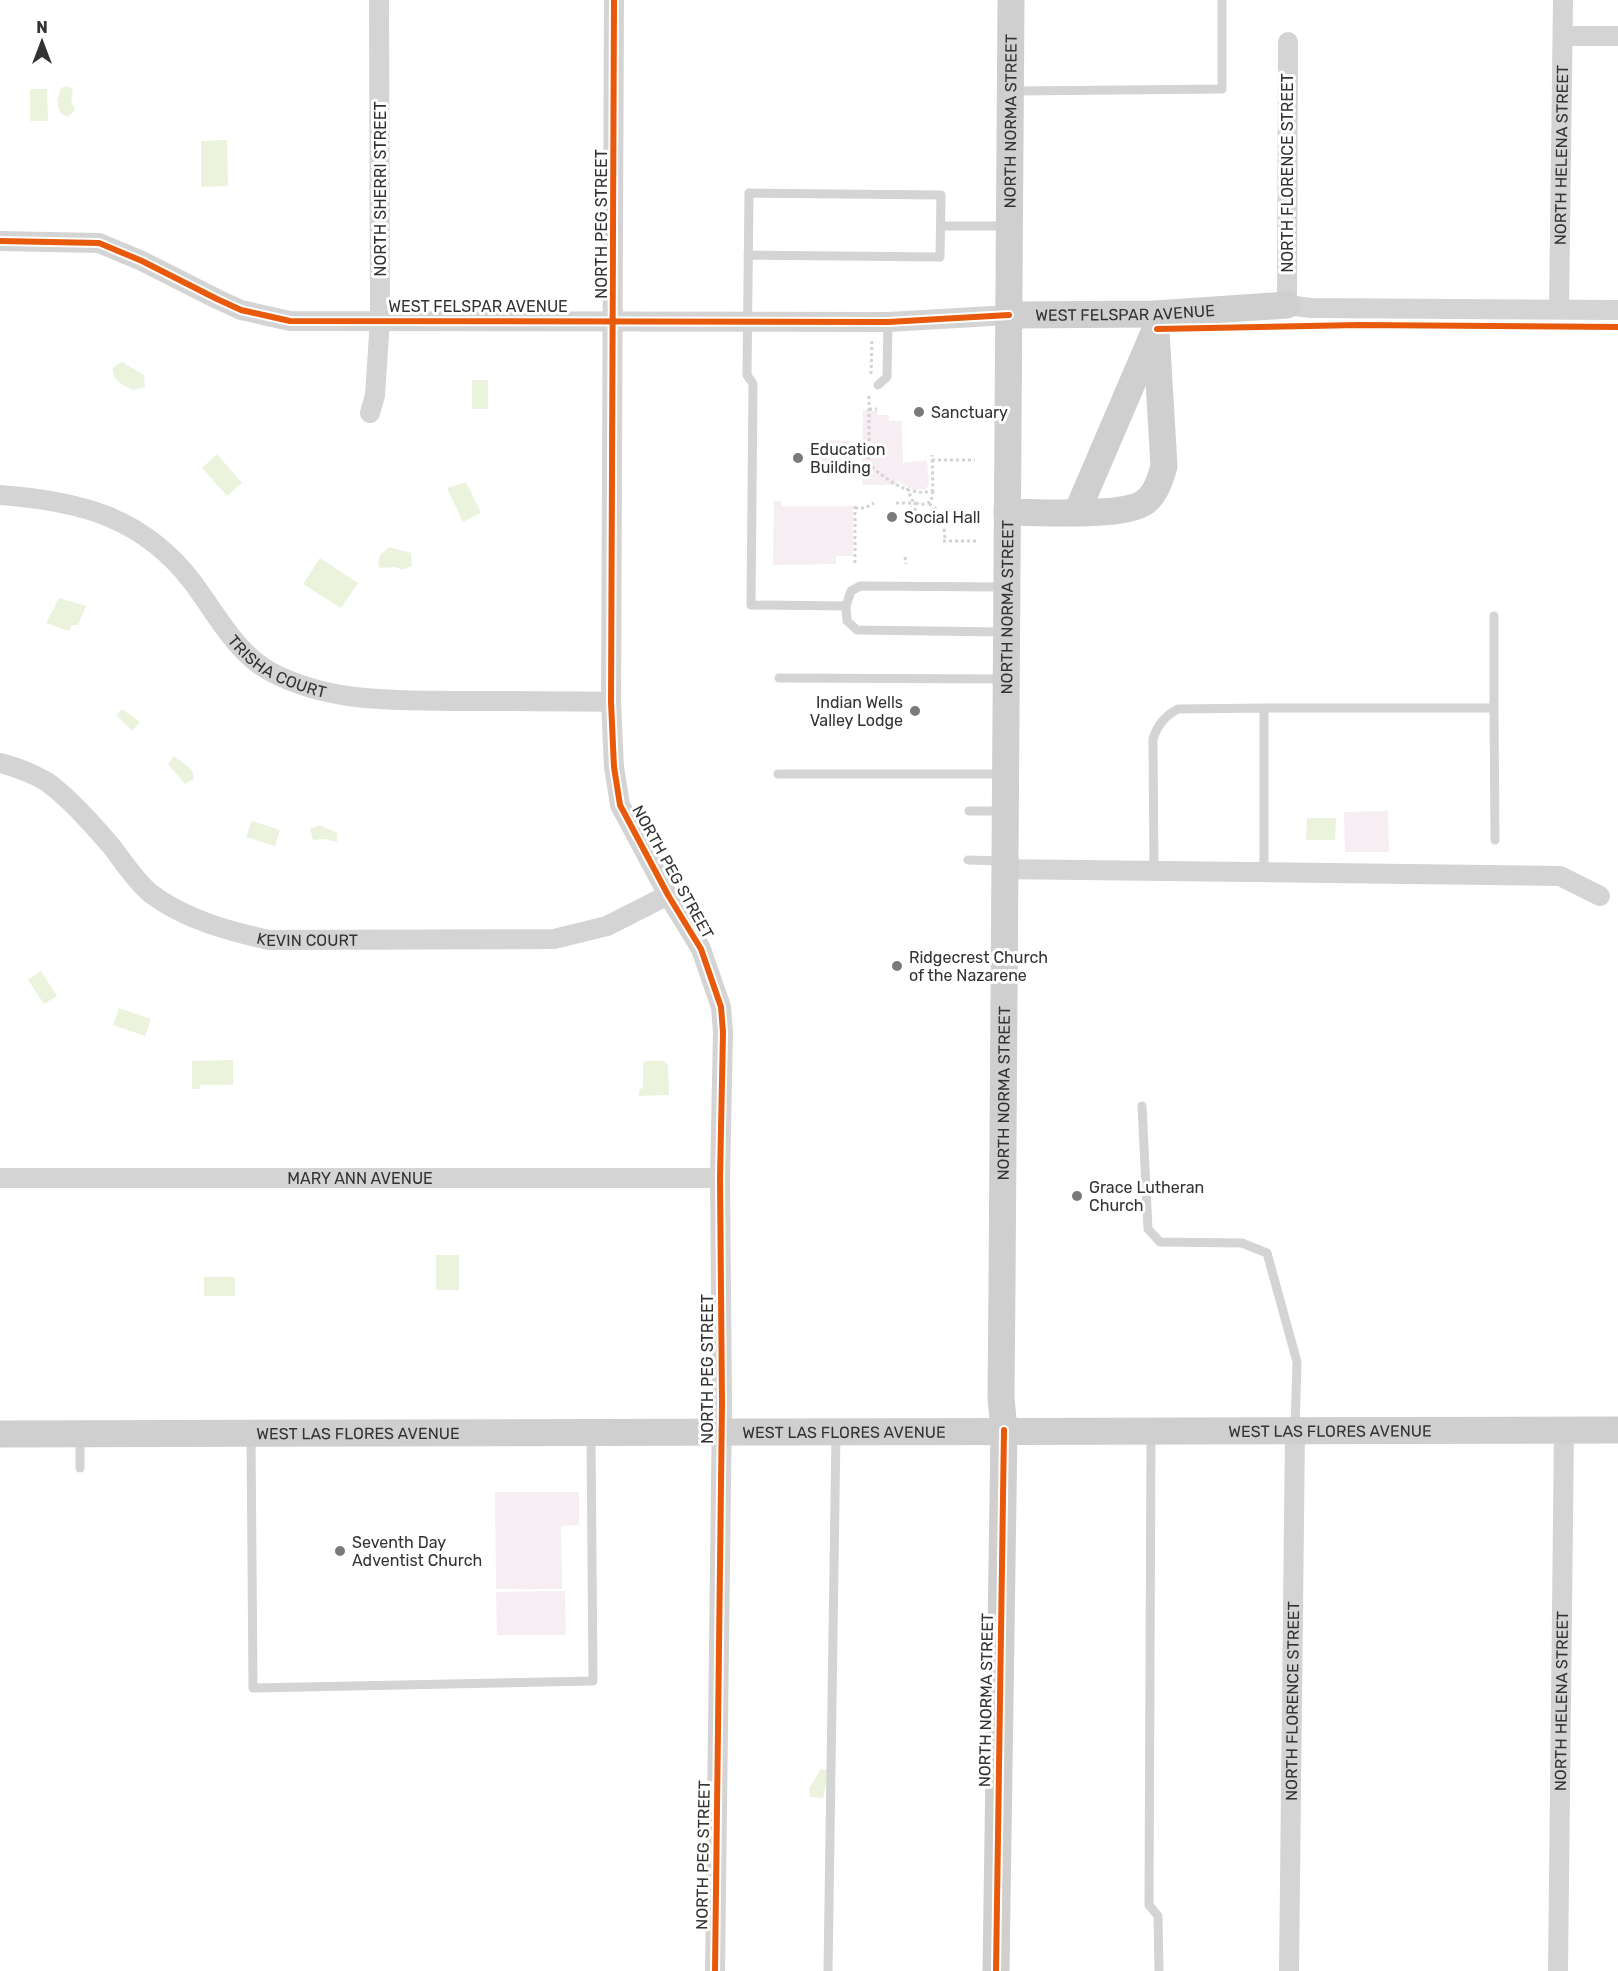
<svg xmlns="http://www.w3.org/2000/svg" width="1618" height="1971" font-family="Rubik,sans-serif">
	<rect width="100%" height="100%" fill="#fff"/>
	<path fill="#f6eef3" d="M863,410L877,411V415H889V421H902L903,463L927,460L929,484L926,489L913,490L897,481L896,485H862Z
		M815,440L851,441V475H815Z
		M774,501H781V506H853V556H836V564L773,565Z
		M1388,811L1389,852H1345L1344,812Z
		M495,1492H579V1525L561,1526L562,1589H496Z
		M565,1591L566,1635H497L496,1592Z"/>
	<path fill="#ebf3dd" d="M67,86L73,89L71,102L75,110L68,117L60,113L57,100L61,88Z
		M30,89H47L48,121H30Z
		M227,140L228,186L201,187V141Z
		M122,362L144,375L145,387L133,390C123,385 111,380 113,367Z
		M472,380H488V409H472Z
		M217,454L242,483L227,496L202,468Z
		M466,482L481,513L463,522L447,488Z
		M389,547L411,553L412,566L402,570L396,567L380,568L378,564L380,555Z
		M320,558L358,583L341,608L303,584Z
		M59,598L86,606L78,625H72L69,631L46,623Z
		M122,709L140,722L132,731L116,715Z
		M174,756L192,770L194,779L185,784L168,764Z
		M1307,818H1336L1335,840H1306Z
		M252,821L280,830L275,846L246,837Z
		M319,825L337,833V842L325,839L313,840L310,829Z
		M41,971L57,996L44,1004L28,980Z
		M119,1008L151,1019L145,1036L113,1025Z
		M233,1060V1085H200V1089H192V1061Z
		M646,1061H664L668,1065L669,1095L639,1096V1090L643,1087V1063Z
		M436,1255H459V1290H436Z
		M204,1277H235V1296H204Z
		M821,1769L829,1770L823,1798L810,1797L809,1789Z"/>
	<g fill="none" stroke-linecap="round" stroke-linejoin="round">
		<path stroke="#d3d3d3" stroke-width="3" stroke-dasharray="3 3" stroke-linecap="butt" d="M871,374L872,340
			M869,396V463L872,467C887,480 913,499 933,490L932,455
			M869,409H877
			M932,460H975
			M907,488L912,500L920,505L931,502L933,490
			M896,503H915V521
			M929,504C941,509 945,529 945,541
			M855,506V564
			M855,508H865L874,503
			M910,521H915V526
			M943,541H976
			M905,557L906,564"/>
		<path stroke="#d4d4d4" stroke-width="9" d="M1013,91L1222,89V0
			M941,226H1007
			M748,255L940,257L941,195L749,193L747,375L753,384L751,605L846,606
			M878,385L887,377L888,322
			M1004,632L857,630L847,621L846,606L851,591L860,586L1005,587
			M779,678L1004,679
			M1494,708V616
			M778,774H1004
			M969,811H1003
			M968,860L1002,861
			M1154,871L1153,739C1158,724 1165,716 1178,709L1264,708
			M1264,871V708H1494L1495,840
			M1142,1106L1148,1229L1160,1242L1242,1243L1267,1253L1297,1362L1295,1428
			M1151,1433L1149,1905L1158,1916L1159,1971
			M251,1435L253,1688L593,1681L591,1436
			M80,1436V1468
			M828,1971L836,1433"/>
		<g stroke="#d4d4d4" stroke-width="20">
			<path d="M614,0L611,702L614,767L620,805L668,895L701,949L721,1007L723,1032L720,1178L722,1403L715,1971"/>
			<path d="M1563,36H1618"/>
			<path d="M1288,42L1287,305L1311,308L1618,310"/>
			<path d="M0,241L99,243L142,261L217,299L241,310L290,321L888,322L1009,315"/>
			<path id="s1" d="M1559,309L1563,0"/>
			<path d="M370,413L375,395L380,320L379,0"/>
			<path id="s2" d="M0,495C80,501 144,517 194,584C216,614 237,654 271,672C330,703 393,700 457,701C508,701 560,701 611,702"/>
			<path id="s3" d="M0,763C15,767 34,774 47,782C68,797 95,827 112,847C124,863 135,880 150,893C184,919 228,931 269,940L554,939L607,926L668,895"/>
			<path d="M1005,869L1560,876L1600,896"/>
			<path id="s4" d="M0,1178H720"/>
			<path id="s5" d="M1289,1971L1295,1430"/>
			<path id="s6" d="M1558,1971L1564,1430"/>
		</g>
		<g stroke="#cfcfcf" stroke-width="27">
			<path id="s7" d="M1009,315L1155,314L1287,305"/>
			<path d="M1007,512C1036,512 1124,518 1145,502C1156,494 1161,478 1164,466L1155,314"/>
			<path d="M1077,512L1155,330"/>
			<path id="s8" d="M0,1434L1618,1430"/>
			<path id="s9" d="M996,1971L1004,1430L1001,1398L1002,1286L1011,0"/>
		</g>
		<g stroke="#fff" stroke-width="10">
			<path id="cycleway" d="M614,0L611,702L614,767L620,805L668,895L701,949L721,1007L723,1032L720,1178L722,1403L715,1971
				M0,241L99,243L142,261L217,299L241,310L290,321L888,322L1009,315
				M1157,329L1359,325L1618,327
				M996,1971L1004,1430"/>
		</g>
		<use href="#cycleway" stroke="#e8590c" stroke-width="6"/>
	</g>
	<g fill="#7a7a7a" stroke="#fff" stroke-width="2">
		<circle cx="919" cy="412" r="6"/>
		<circle cx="798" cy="458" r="6"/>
		<circle cx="892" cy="517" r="6"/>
		<circle cx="915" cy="711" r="6"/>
		<circle cx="897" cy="966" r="6"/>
		<circle cx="1077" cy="1196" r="6"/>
		<circle cx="340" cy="1551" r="6"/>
	</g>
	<g text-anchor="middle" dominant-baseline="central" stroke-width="6" stroke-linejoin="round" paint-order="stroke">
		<g font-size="16" fill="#333" stroke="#fff">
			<text stroke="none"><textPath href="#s9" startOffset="1850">NORTH NORMA STREET</textPath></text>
			<text stroke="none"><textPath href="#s1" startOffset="154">NORTH HELENA STREET</textPath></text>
			<text transform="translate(1287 173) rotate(-90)">NORTH FLORENCE STREET</text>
			<text transform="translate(380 189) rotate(-90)">NORTH SHERRI STREET</text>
			<text transform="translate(601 224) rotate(-90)">NORTH PEG STREET</text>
			<text x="478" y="306">WEST FELSPAR AVENUE</text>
			<text stroke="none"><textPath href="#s7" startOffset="116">WEST FELSPAR AVENUE</textPath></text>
			<text stroke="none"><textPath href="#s9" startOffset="1364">NORTH NORMA STREET</textPath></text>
			<text stroke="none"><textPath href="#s2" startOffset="342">TRISHA COURT</textPath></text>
			<text transform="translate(673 872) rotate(61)">NORTH PEG STREET</text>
			<text stroke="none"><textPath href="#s3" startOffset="370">KEVIN COURT</textPath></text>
			<text stroke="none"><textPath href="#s9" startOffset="878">NORTH NORMA STREET</textPath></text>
			<text stroke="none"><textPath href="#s4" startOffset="360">MARY ANN AVENUE</textPath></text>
			<text transform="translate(707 1369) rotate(-90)">NORTH PEG STREET</text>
			<text stroke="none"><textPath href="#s8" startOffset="1330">WEST LAS FLORES AVENUE</textPath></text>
			<text stroke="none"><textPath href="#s8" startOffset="844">WEST LAS FLORES AVENUE</textPath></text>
			<text stroke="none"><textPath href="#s8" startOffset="358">WEST LAS FLORES AVENUE</textPath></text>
			<text transform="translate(986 1700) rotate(-89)">NORTH NORMA STREET</text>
			<text stroke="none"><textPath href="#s5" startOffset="270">NORTH FLORENCE STREET</textPath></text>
			<text stroke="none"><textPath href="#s6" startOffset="270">NORTH HELENA STREET</textPath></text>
			<text transform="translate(703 1855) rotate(-89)">NORTH PEG STREET</text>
		</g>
		<g font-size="16" fill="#333" stroke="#fff" text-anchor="start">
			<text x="931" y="412">Sanctuary</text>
			<text x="810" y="449">Education<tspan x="810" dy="18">Building</tspan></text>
			<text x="904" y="517">Social Hall</text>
			<text x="903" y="702" text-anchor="end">Indian Wells<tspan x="903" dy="18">Valley Lodge</tspan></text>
			<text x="909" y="957">Ridgecrest Church<tspan x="909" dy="18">of the Nazarene</tspan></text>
			<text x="1089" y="1187">Grace Lutheran<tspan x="1089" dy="18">Church</tspan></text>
			<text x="352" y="1542">Seventh Day<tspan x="352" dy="18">Adventist Church</tspan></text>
		</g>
	</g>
	<g transform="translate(42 42)" stroke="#ffffff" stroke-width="4.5" paint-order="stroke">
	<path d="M0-4.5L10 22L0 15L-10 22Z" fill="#333333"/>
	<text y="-9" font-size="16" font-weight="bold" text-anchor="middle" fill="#333333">N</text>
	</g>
</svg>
